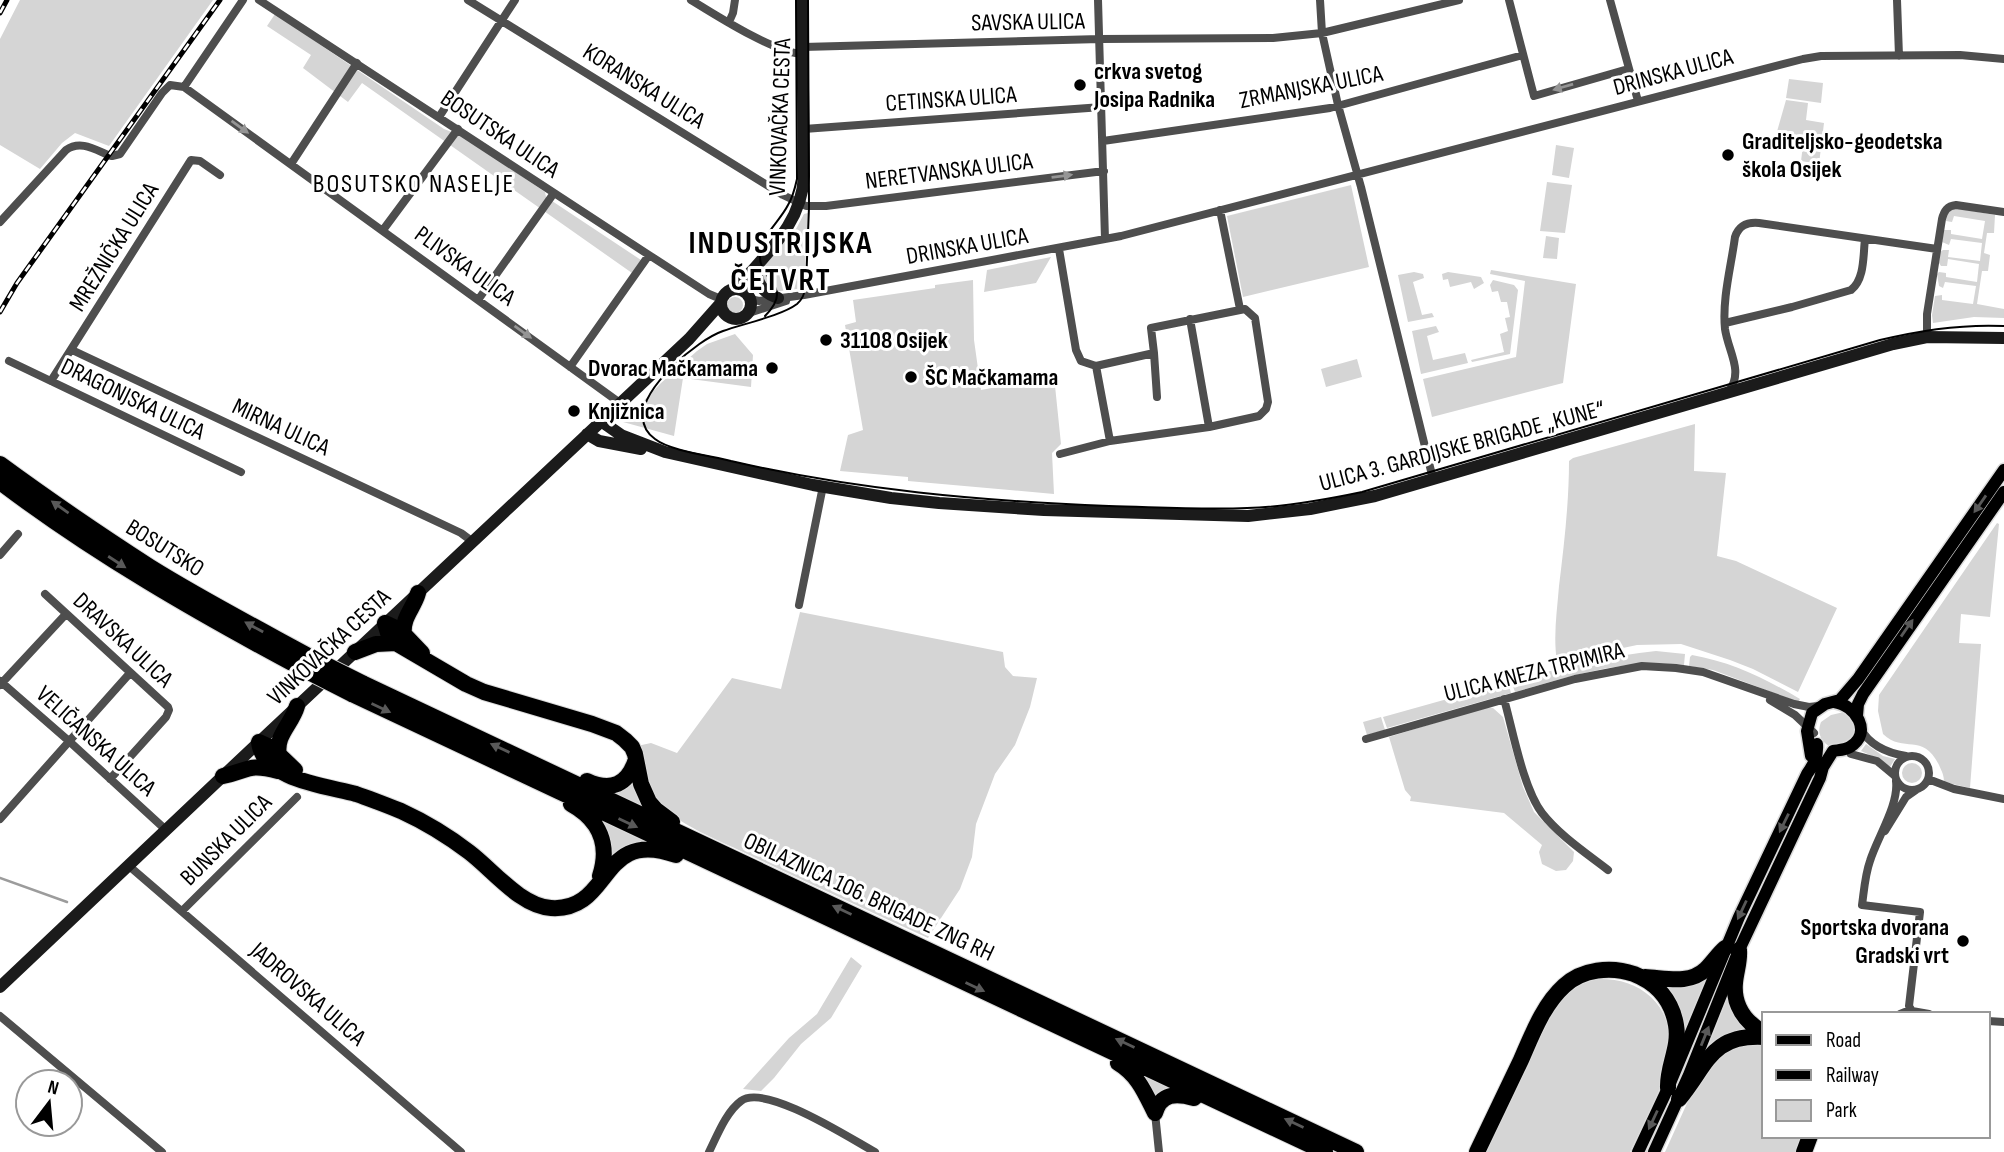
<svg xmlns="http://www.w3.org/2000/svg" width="2004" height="1152" font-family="'Sofia Sans Condensed',sans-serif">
	<rect width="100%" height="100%" fill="#fff"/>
	<path fill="#d5d5d5" d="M20,0H213L109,146L75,133L62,143L40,169L0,145V39Z
		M275,14L444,129L462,136L545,192L546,197L641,260L632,273L362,83L348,102L303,68L311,55L267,26Z
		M1789,79L1823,83L1821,103L1786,98Z
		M1786,100L1808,103L1806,120L1824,123L1819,164L1801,161L1803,145L1780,142L1776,135Z
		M1556,145L1574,148L1569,178L1552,175Z
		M1547,182L1572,185L1565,233L1540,231Z
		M1351,185L1369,267L1243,297L1227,216Z
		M1955,208L1995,215L1994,233H1987L1984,253L1990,255L1988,271H1982L1977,304L2004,309V318L1974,317L1933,323L1932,315L1935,296L1942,295V300L1973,304L1976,286L1945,282L1943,288L1939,286L1937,274L1939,272L1946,273V277L1977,282L1979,264L1948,259L1947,266H1941L1939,263L1940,252L1943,250H1949L1948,257L1980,261L1982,243L1951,239L1949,245L1942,242L1944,230H1951V234L1982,239L1985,221L1954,216L1952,222L1946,221L1947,213Z
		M808,213L804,288L773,292L763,282L761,271L774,252L796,229L804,214Z
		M1546,236L1559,238L1557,259L1543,258Z
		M1051,257L1036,283L984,292L987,270Z
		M1491,270L1576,284L1563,383L1432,417L1423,379L1516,357L1525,281L1490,274Z
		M1414,272L1423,274L1424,278L1413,282L1422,315L1432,313L1434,317L1408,322L1398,275Z
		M1448,272L1481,277L1484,283L1474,289L1471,282L1450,287L1448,279L1443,280L1442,274Z
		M973,280L974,340L981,390L1054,376L1061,444L1052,453L1054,494L908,481V477L840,471L848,435L863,430L845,325L856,322L853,300L935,288V285Z
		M1493,280L1514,285L1518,290L1510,354L1472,362L1471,360L1504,352L1500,334L1508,331L1505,318L1510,317L1507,302H1501L1498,291L1492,292L1490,285Z
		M727 305a8 8 0 1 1 16 0a8 8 0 1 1-16 0Z
		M1436,326L1439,332L1427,336L1433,360L1465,353L1468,363L1421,374L1412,331Z
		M735,334L753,355L751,387L683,378L674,436L623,422L661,383L697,351L707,344Z
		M1357,359L1362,377L1326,387L1321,369Z
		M1695,424L1694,471L1726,473L1717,556L1736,561L1837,608L1798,692L1753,669L1730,660L1681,644L1637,645L1557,662C1553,636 1557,612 1559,586C1564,545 1569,503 1569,461L1573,458Z
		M1997,523L1999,524L1990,617L1961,614L1959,643L1981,644L1970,788L1944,782C1944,775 1942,772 1939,765C1923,732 1904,754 1883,734L1878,711L1879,695Z
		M800,612L1003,652L1005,667L1013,676L1037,678L1030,707L1015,745L995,774L976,824L972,857L960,889L928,938C866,910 804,881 743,852C718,840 679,825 660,804C644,786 650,764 637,746L651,743L677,753L732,678L781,689Z
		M1656,651L1685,654L1684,665C1624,658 1572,676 1515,692L1511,681C1559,669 1607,656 1656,651Z
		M1692,655C1732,662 1766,679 1800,699L1798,702L1713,670L1689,666L1690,657Z
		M1508,682L1511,693L1387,728L1383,717Z
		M1486,707L1493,708L1503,717L1523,787L1534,812L1574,852L1573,861L1566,870L1556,871L1542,864L1539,852L1542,845L1504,813L1410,801L1411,797L1405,790L1389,737Z
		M1844,712C1853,719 1861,735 1846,742C1841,744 1835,743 1830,747C1820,740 1817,733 1821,722L1831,715Z
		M1381,717L1385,730L1367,735L1363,722Z
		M1866,744L1883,756L1895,759L1890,767L1879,759L1861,751Z
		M1902 773a10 10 0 1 1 20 0a10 10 0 1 1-20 0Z
		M633,773L654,814L603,791Z
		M589,810L664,845L609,866Z
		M851,957L862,966L831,1018L801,1044L774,1078L761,1091L743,1089L789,1038L817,1014Z
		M1712,970L1683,1042L1658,981Z
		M1596,979C1616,978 1636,983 1651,997C1695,1039 1650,1109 1630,1152H1483L1550,1011L1569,992L1579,985Z
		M1730,984L1759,1032L1701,1060Z
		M1746,1043L1764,1045V1136H1805L1799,1152H1665L1698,1079L1724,1051Z
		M1136,1069L1177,1089L1153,1101Z"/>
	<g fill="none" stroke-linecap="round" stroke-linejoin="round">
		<path stroke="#9c9c9c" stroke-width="2.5" d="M0,878L67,902"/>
		<g stroke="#dbdbdb" stroke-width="15">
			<path id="primary" d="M1857,716L1858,704L1863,694L2004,492
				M1811,756L1807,731L1812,713L1825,704L1840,700L1858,679L2004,470
				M1638,1152L1668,1088L1739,917L1807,774C1814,764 1818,756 1817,744
				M1654,1152L1689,1075L1739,950L1820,778L1823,767L1833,751C1839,750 1845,750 1850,747C1873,733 1856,705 1834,702"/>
		</g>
		<g stroke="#dbdbdb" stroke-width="18">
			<path id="highway" d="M0,464C49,500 99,534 150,567C203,600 259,629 314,659
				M0,482C95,554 198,613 303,669
				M385,623L388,633L396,643L466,684L484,692L592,724L616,733L625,740L632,747L635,754L641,784L649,802L656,810L672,822
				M385,623L400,630L422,653
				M404,634C402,617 414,608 418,593
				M355,652L376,644L396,643
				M362,683L1356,1152
				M352,694L1325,1152
				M259,742C263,780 327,786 356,794C371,799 386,805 401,811C425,822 448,836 469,852C493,870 520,906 551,908C613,912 598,827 676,855
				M259,742L272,748L295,770
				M279,755C275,735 292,724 297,706
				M223,776C250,770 248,763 278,771
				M587,781C611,792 628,785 636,759
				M571,804C600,820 610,845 600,876
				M1739,950C1740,962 1736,971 1735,983C1733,1005 1745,1022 1764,1033
				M1645,977C1666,978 1689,985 1706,969C1713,962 1718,954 1725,948
				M1118,1063C1138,1075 1145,1093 1155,1113
				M1679,1099C1707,1066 1710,1034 1764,1037
				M1155,1113C1161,1093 1176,1093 1194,1098
				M1477,1152C1492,1121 1506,1091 1521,1060C1532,1035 1543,1005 1564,986C1582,969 1611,966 1634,974C1657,983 1672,1001 1676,1025C1680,1048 1667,1066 1668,1088
				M1804,1152L1810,1136"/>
		</g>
		<path stroke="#4e4e4e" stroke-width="8" d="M259,0L649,255L709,294L721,299
			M468,0L783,195L806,206H826L1104,171
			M691,0C717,16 775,53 803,54
			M1098,0L1105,239
			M1320,0L1322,33L1338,105L1361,187L1433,479
			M1509,0L1534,96L1628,69
			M1610,0L1638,101
			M1897,0L1899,56
			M729,22L733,13L735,0
			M803,47L1100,39L1273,38L1322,33L1459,0
			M184,87L243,0
			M439,117L515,0
			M804,129L1102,107
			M1103,141L1330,108L1523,55
			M291,164L357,63
			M1220,210L1240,309
			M0,222L66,150C80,140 94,149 108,155L112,156L120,154L162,93L170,85L184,87L620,403
			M383,230L458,129
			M1059,249L1076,350L1081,361L1096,366L1154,353L1151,328L1245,309L1255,318L1268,402L1266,409L1259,416L1209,427L1110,441L1060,454
			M750,299L759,301L804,295L1121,236L1803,59L1821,56L1960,55L2004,59
			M478,300L554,193
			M746,314L786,301
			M1190,319L1209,427
			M1725,323L1792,307L1851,290C1865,279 1863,255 1865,239
			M1927,337V314L1942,219C1944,211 1947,206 1956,205L2004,212
			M72,350L461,533L473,542
			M1154,353L1157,397
			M9,361L241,472
			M1096,366L1110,441
			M570,367L649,255
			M51,381L191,160L200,161L220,175
			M1729,391C1744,371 1728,351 1725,329C1722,299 1731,267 1735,237C1739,225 1747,222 1759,223L1937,249
			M0,555L18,534
			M45,594L168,707L169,710L166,717L110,779
			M799,605L823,486
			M0,681L70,742L166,830
			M0,685L66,614
			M1504,699C1513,731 1523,788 1542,813C1559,835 1586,853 1608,870
			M1770,700L1795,715L1814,733
			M1860,728C1870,746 1887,753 1906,756
			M1366,739L1575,679L1642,666L1676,668L1703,672L1794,704L1809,707L1818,706
			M1851,754L1877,761L1895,776
			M1895 773a17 17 0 1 1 34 0a17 17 0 1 1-34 0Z
			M1928,779L1954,789L2004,799
			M1896,781C1899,805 1877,838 1870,861C1865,875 1864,891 1862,905L1920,912L1909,1006L1912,1011L1929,1014
			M0,819L130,673
			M1885,831L1906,797L1916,790
			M129,866L461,1152
			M182,911L297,797
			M1900,1014L1910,1010
			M0,1016L162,1152
			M1988,1021L2004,1022
			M1155,1113L1159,1152
			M709,1152C717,1136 726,1112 741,1101C765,1083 851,1139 875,1152"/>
		<path stroke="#1b1b1b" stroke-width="12" d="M756,268C756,283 763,293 778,298
			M736,289C742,284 746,277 751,272C777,243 802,217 804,176L802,0
			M721 304a15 15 0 1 1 30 0a15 15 0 1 1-30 0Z
			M601,421L621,435L665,452L813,485L891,498L939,503L1044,510L1248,516L1310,509L1375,496L1893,344L1927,337L2004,338
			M587,434L599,441L641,449
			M0,987L259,742L689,339L720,304"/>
		<use href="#primary" stroke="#000" stroke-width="12"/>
		<use href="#highway" stroke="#000" stroke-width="16"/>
		<path stroke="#000" stroke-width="2" d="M808,0L809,207L806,285C805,293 803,299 797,304C781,316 742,324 723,331C697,340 642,387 643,417C643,426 648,434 655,439C670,451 712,456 731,461C856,490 981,501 1109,506C1155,507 1201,510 1247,508C1286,507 1324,500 1362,492L1880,340C1921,330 1962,324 2004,326
			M765,316C796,284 757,282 760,253C762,235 780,221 788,205C793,197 795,188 797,179L796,0"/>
		<g stroke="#000" stroke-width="5">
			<path id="rail" d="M0,13L7,0
				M0,312L17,283L220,0"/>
		</g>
		<use href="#rail" stroke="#fff" stroke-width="2.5" stroke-dasharray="8" stroke-linecap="butt"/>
		<g stroke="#dbdbdb" stroke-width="18" stroke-linecap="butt">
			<path id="highway-bridge" d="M314,659L362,683
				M303,669L352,694"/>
		</g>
		<use href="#highway-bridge" stroke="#000" stroke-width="16"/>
	</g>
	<defs><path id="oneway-solid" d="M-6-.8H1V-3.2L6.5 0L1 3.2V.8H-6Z" transform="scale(1.75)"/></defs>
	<g fill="#959595">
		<use href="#oneway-solid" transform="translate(1563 87) rotate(164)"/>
		<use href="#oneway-solid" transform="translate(240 127) rotate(36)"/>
		<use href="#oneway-solid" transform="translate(1062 176) rotate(-7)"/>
		<use href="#oneway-solid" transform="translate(523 332) rotate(36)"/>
	</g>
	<g fill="#595959">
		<use href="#oneway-solid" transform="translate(1980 504) rotate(125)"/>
		<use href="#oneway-solid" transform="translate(60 507) rotate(-145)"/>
		<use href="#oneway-solid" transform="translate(117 562) rotate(33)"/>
		<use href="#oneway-solid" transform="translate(254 627) rotate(-151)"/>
		<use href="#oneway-solid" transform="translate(1907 628) rotate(-55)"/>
		<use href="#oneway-solid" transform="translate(381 708) rotate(25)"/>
		<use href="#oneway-solid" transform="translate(500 748) rotate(-155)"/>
		<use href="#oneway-solid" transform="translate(628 823) rotate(25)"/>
		<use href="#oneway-solid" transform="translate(1784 823) rotate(116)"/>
		<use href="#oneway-solid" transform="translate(842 910) rotate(-155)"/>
		<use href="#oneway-solid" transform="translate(1742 910) rotate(115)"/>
		<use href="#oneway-solid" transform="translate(975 987) rotate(25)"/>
		<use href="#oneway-solid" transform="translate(1705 1036) rotate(-68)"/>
		<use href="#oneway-solid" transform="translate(1125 1043) rotate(-155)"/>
		<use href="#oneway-solid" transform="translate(1653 1120) rotate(115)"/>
		<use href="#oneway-solid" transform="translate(1294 1123) rotate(-155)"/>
	</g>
	<g fill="#000" stroke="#fff" stroke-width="2.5">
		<circle cx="1080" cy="85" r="7"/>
		<circle cx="1728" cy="155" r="7"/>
		<circle cx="826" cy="340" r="7"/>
		<circle cx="772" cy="368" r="7"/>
		<circle cx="911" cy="377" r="7"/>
		<circle cx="574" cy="411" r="7"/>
		<circle cx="1963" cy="941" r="7"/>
	</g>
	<g text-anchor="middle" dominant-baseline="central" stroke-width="6" stroke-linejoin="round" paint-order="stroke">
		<g font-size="24" fill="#000" stroke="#fff">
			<text transform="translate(1028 22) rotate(-1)">SAVSKA ULICA</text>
			<text transform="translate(1673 72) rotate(-15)">DRINSKA ULICA</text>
			<text transform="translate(644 86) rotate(32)">KORANSKA ULICA</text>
			<text transform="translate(1311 87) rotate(-11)">ZRMANJSKA ULICA</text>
			<text transform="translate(951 99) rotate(-4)">CETINSKA ULICA</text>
			<text transform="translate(780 117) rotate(-88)">VINKOVAČKA CESTA</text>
			<text transform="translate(500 134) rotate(34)">BOSUTSKA ULICA</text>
			<text transform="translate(949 171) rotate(-7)">NERETVANSKA ULICA</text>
			<text transform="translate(967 246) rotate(-10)">DRINSKA ULICA</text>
			<text transform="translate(114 247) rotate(-58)">MREŽNIČKA ULICA</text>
			<text transform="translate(465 266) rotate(36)">PLIVSKA ULICA</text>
			<text transform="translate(133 399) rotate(26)">DRAGONJSKA ULICA</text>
			<text transform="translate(281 427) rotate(25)">MIRNA ULICA</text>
			<text transform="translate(1462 446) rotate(-15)">ULICA 3. GARDIJSKE BRIGADE „KUNE“</text>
			<text transform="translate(165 548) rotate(32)">BOSUTSKO</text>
			<text transform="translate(123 640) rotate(43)">DRAVSKA ULICA</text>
			<text transform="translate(329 647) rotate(-43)">VINKOVAČKA CESTA</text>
			<text transform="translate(1534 672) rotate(-14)">ULICA KNEZA TRPIMIRA</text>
			<text transform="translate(96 741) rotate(42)">VELIČANSKA ULICA</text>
			<text transform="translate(226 840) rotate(-45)">BUNSKA ULICA</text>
			<text transform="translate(869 897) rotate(25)">OBILAZNICA 106. BRIGADE ZNG RH</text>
			<text transform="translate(308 994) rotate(41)">JADROVSKA ULICA</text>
		</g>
		<g font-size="24" font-weight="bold" fill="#000" stroke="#fff" text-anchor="start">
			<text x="1094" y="71">crkva svetog<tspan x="1094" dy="28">Josipa Radnika</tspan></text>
			<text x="1742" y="141">Graditeljsko-geodetska<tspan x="1742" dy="28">škola Osijek</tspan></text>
			<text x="840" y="340">31108 Osijek</text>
			<text x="758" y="368" text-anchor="end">Dvorac Mačkamama</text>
			<text x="925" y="377">ŠC Mačkamama</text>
			<text x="588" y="411">Knjižnica</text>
			<text x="1949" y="927" text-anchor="end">Sportska dvorana<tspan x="1949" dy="28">Gradski vrt</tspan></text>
		</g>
		<g font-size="26" letter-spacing="2" fill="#000" stroke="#fff">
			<text x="414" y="184">BOSUTSKO NASELJE</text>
		</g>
		<g font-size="32" font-weight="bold" letter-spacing="2" fill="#000" stroke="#fff">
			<text x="781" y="243">INDUSTRIJSKA<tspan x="781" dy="37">ČETVRT</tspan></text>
		</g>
	</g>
	<rect x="1762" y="1012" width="228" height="126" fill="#ffffff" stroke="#999999" stroke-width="2"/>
	<rect x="1776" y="1035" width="35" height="10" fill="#000000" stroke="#999999" stroke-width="2"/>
	<text x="1826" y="1047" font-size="21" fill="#000000">Road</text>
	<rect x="1776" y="1070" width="35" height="10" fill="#000000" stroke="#999999" stroke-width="2"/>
	<text x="1826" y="1082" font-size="21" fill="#000000">Railway</text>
	<rect x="1776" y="1100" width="35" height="21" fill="#d5d5d5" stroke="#999999" stroke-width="2"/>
	<text x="1826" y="1117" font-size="21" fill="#000000">Park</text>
	<g transform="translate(49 1103) rotate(16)"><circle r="33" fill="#ffffff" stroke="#999999" stroke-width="2"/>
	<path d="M0-5L12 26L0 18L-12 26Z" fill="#000000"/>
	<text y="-10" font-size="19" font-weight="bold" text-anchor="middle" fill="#000000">N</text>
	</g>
</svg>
